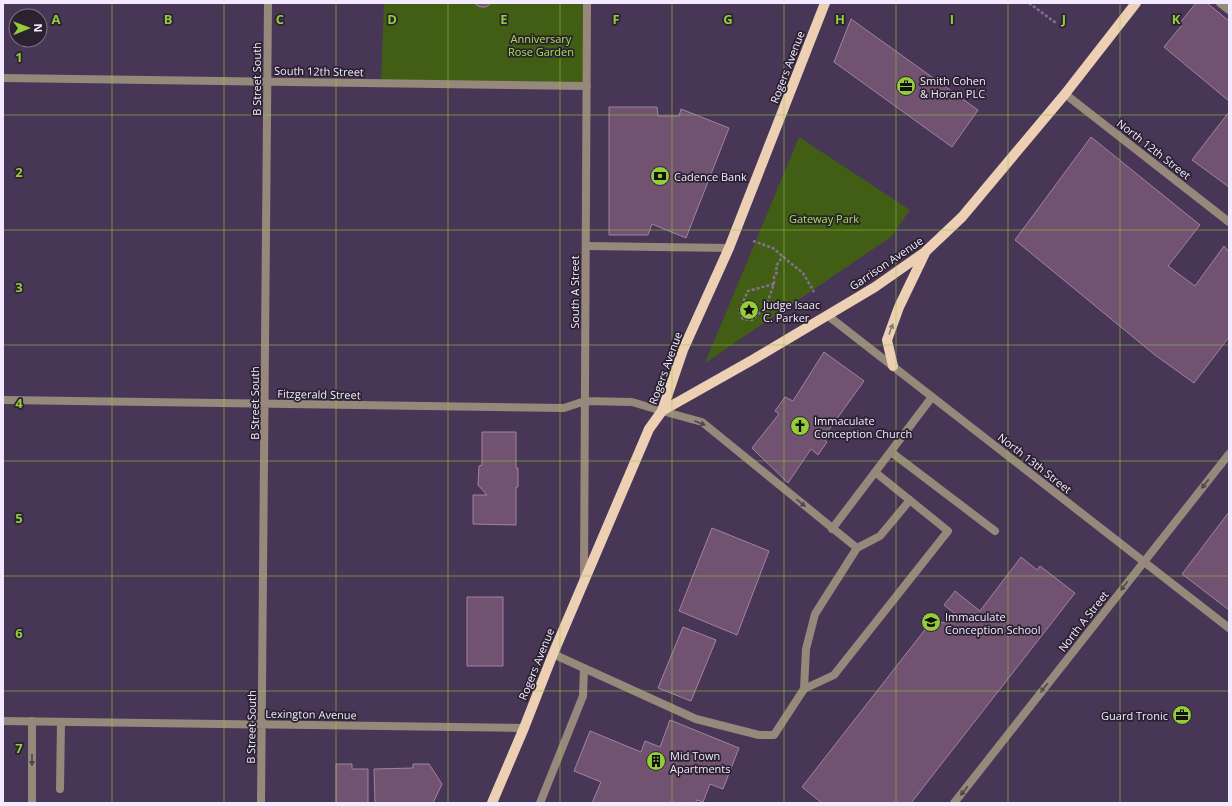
<svg xmlns="http://www.w3.org/2000/svg" width="1232" height="806" font-family="'Open Sans',sans-serif">
	<rect width="100%" height="100%" fill="#483657"/>
	<path fill="#425d14" d="M384,3H587V86L381,83Z
		M799,137L910,210L891,237L705,363Z"/>
	<path fill="#715270" stroke="#a482a2" d="M474,3H491L486,7H482L478,6Z
		M1196,3H1207L1229,21V101L1164,47L1182,25L1180,23Z
		M851,19L978,110L952,147L834,62Z
		M609,107H657L658,116H679L681,109L729,128L686,238L652,224L648,235H609Z
		M1229,112V187L1192,160Z
		M1091,137L1200,225L1168,266L1195,286L1224,246L1229,252V337L1194,383L1155,355L1015,240Z
		M824,352L864,381L823,438L827,442L818,455L811,449L788,483L752,448L779,414L775,411L785,397L793,401Z
		M482,432H516V468H518V487H516V525L473,524V495H487L478,485L479,466L482,465Z
		M1229,512V610L1182,574Z
		M712,528L769,551L737,635L679,611Z
		M1021,557L1037,570L1040,566L1075,593L911,803H822L802,787L931,622L954,623L959,617L944,605L955,591L980,611Z
		M467,597H503V666H467Z
		M683,627L716,640L691,701L658,688Z
		M670,720L739,748L723,789L710,784L703,802L697,800L695,803H592L601,782L574,771L590,731L641,752L645,741L660,747Z
		M336,764H352V769H368V803H336Z
		M413,764H429L442,784L433,803H375L374,769L413,768Z"/>
	<g fill="none" stroke-linecap="round" stroke-linejoin="round">
		<path stroke="#82728f" stroke-width="2.5" stroke-dasharray="3 2" stroke-linecap="butt" d="M1029,3L1056,23
			M753,241L773,248L788,261L803,273L814,292
			M774,284L748,291L739,311L743,319L752,320L766,306L774,284V277L777,272L776,266L783,256"/>
		<path stroke="#96887a" stroke-width="8" d="M1220,3L1229,10
			M586,246L729,248
			M662,411L702,422L857,548
			M891,452L995,531
			M832,529L932,397
			M553,654L696,719L759,735H774L804,689L834,675L948,531L875,472
			M804,689L806,649L815,614L857,548L880,536L910,500
			M60,789L61,722
			M32,803V721
			M540,803L583,696L584,668"/>
		<path stroke="#96887a" stroke-width="8" d="M3,78L587,86
			M1065,94L1229,222
			M827,315L1229,628
			M3,400L564,408L585,401L632,402L662,411
			M584,578L587,3
			M3,721L524,728
			M261,803L268,3"/>
		<path stroke="#96887a" stroke-width="8" d="M954,803L1229,454"/>
		<path stroke="#edd0b3" stroke-width="10" d="M893,366L887,340L899,307L925,253
			M662,411L754,359L875,287L925,252L962,217L1065,94L1136,3
			M492,803L524,728L553,654L649,429L662,411L683,350L729,248L825,3"/>
	</g>
	<defs><path id="oneway-solid" d="M-6-.8H1V-3.2L6.5 0L1 3.2V.8H-6Z"/></defs>
	<use fill="#8c7972" href="#oneway-solid" transform="translate(891 329) rotate(-70)"/>
	<g fill="#50464b">
		<use href="#oneway-solid" transform="translate(700 423) rotate(23)"/>
		<use href="#oneway-solid" transform="translate(1205 484) rotate(128)"/>
		<use href="#oneway-solid" transform="translate(801 503) rotate(39)"/>
		<use href="#oneway-solid" transform="translate(1124 586) rotate(128)"/>
		<use href="#oneway-solid" transform="translate(1044 688) rotate(128)"/>
		<use href="#oneway-solid" transform="translate(32 760) rotate(90)"/>
		<use href="#oneway-solid" transform="translate(964 791) rotate(128)"/>
	</g>
	<path fill="none" stroke="#96cc3a" stroke-width="1" stroke-opacity="0.55" d="M112,3V803M224,3V803M336,3V803M448,3V803M560,3V803M672,3V803M784,3V803M896,3V803M1008,3V803M1120,3V803M3,115H1229M3,230H1229M3,345H1229M3,461H1229M3,576H1229M3,691H1229"/>
	<defs>
		<g id="office-disc" transform="scale(1)"><circle r="9.5" fill="#96cc3a" stroke="#2a2231"/><path d="M-6-3h4V-5.5h4V-3h4V5H-6ZM-1-4.5V-3h2v-1.5ZM-6 0V1H6V0Z" fill="#111"/></g>
		<g id="bank-disc" transform="scale(1)"><circle r="9.5" fill="#96cc3a" stroke="#2a2231"/><path d="M-6-4H6V4H-6ZM0-2.3a2.3 2.3 0 1 0 0 4.6a2.3 2.3 0 1 0 0-4.6Z" fill="#111"/></g>
		<g id="sight-disc" transform="scale(1)"><circle r="9.5" fill="#96cc3a" stroke="#2a2231"/><path d="M0-6L1.8-2.2L6-1.7L2.9 1.2L3.7 5.4L0 3.3L-3.7 5.4L-2.9 1.2L-6-1.7L-1.8-2.2Z" fill="#111"/></g>
		<g id="church-disc" transform="scale(1)"><circle r="9.5" fill="#96cc3a" stroke="#2a2231"/><path d="M-1.2-6h2.4v3.5h3.3v2.4h-3.3V6h-2.4V-.1h-3.3v-2.4h3.3Z" fill="#111"/></g>
		<g id="school-disc" transform="scale(1)"><circle r="9.5" fill="#96cc3a" stroke="#2a2231"/><path d="M0-5L7-2L0 1L-7-2ZM-4 1L0 2.5L4 1V4Q0 6-4 4Z" fill="#111"/></g>
		<g id="building-disc" transform="scale(1)"><circle r="9.5" fill="#96cc3a" stroke="#2a2231"/><path d="M-4-6H4V6H1V3H-1V6H-4ZM-2.5-4.3h1.7v1.8h-1.7ZM.8-4.3h1.7v1.8H.8ZM-2.5-1h1.7V.8h-1.7ZM.8-1h1.7V.8H.8Z" fill="#111"/></g>
	</defs>
	<g fill-rule="evenodd">
		<use href="#office-disc" x="906" y="86"/>
		<use href="#bank-disc" x="660" y="176"/>
		<use href="#sight-disc" x="749" y="310"/>
		<use href="#church-disc" x="800" y="426"/>
		<use href="#school-disc" x="931" y="622"/>
		<use href="#office-disc" x="1182" y="715"/>
		<use href="#building-disc" x="656" y="761"/>
	</g>
	<g text-anchor="middle" dominant-baseline="central" stroke-width="3.5" stroke-linejoin="round" paint-order="stroke">
		<g font-size="11" fill="#a6e145" stroke="#2a2231">
			<text x="541" y="38">Anniversary<tspan x="541" dy="13">Rose Garden</tspan></text>
			<text x="824" y="218">Gateway Park</text>
		</g>
		<g font-size="11" fill="#f4eaff" stroke="#2a2231">
			<text transform="translate(787 67) rotate(-69)">Rogers Avenue</text>
			<text transform="translate(319 71) rotate(1)">South 12th Street</text>
			<text transform="translate(256 79) rotate(-90)">B Street South</text>
			<text transform="translate(1154 149) rotate(38)">North 12th Street</text>
			<text transform="translate(886 263) rotate(-34)">Garrison Avenue</text>
			<text transform="translate(574 292) rotate(-90)">South A Street</text>
			<text transform="translate(665 368) rotate(-70)">Rogers Avenue</text>
			<text transform="translate(319 394) rotate(1)">Fitzgerald Street</text>
			<text transform="translate(254 403) rotate(-90)">B Street South</text>
			<text transform="translate(1035 463) rotate(38)">North 13th Street</text>
			<text transform="translate(1083 621) rotate(-52)">North A Street</text>
			<text transform="translate(536 664) rotate(-68)">Rogers Avenue</text>
			<text transform="translate(311 714) rotate(1)">Lexington Avenue</text>
			<text transform="translate(251 727) rotate(-89)">B Street South</text>
		</g>
		<g font-size="11" fill="#f4eaff" stroke="#2a2231" text-anchor="start">
			<text x="920" y="80">Smith Cohen<tspan x="920" dy="13">&amp; Horan PLC</tspan></text>
			<text x="674" y="176">Cadence Bank</text>
			<text x="763" y="304">Judge Isaac<tspan x="763" dy="13">C. Parker</tspan></text>
			<text x="814" y="420">Immaculate<tspan x="814" dy="13">Conception Church</tspan></text>
			<text x="945" y="616">Immaculate<tspan x="945" dy="13">Conception School</tspan></text>
			<text x="1168" y="715" text-anchor="end">Guard Tronic</text>
			<text x="670" y="755">Mid Town<tspan x="670" dy="13">Apartments</tspan></text>
		</g>
	</g>
	<g font-size="13" text-anchor="middle" font-weight="bold" fill="#96cc3a" stroke="#2a2231" stroke-width="3.5" stroke-linejoin="round" paint-order="stroke">
		<text x="56" y="24">A</text>
		<text x="168" y="24">B</text>
		<text x="280" y="24">C</text>
		<text x="392" y="24">D</text>
		<text x="504" y="24">E</text>
		<text x="616" y="24">F</text>
		<text x="728" y="24">G</text>
		<text x="840" y="24">H</text>
		<text x="952" y="24">I</text>
		<text x="1064" y="24">J</text>
		<text x="1176" y="24">K</text>
		<text x="19" y="62">1</text>
		<text x="19" y="177">2</text>
		<text x="19" y="292">3</text>
		<text x="19" y="408">4</text>
		<text x="19" y="523">5</text>
		<text x="19" y="638">6</text>
		<text x="19" y="753">7</text>
	</g>
	<rect width="1232" height="806" fill="none" stroke="#f4eaff" stroke-width="8"/>
	<g transform="translate(28 28) rotate(89)"><circle r="19" fill="#2a2231" stroke="#7b7283"/>
	<path d="M0-3L7 15L0 10L-7 15Z" fill="#96cc3a"/>
	<text y="-6" font-size="11" font-weight="bold" text-anchor="middle" fill="#f4eaff">N</text>
	</g>
</svg>
